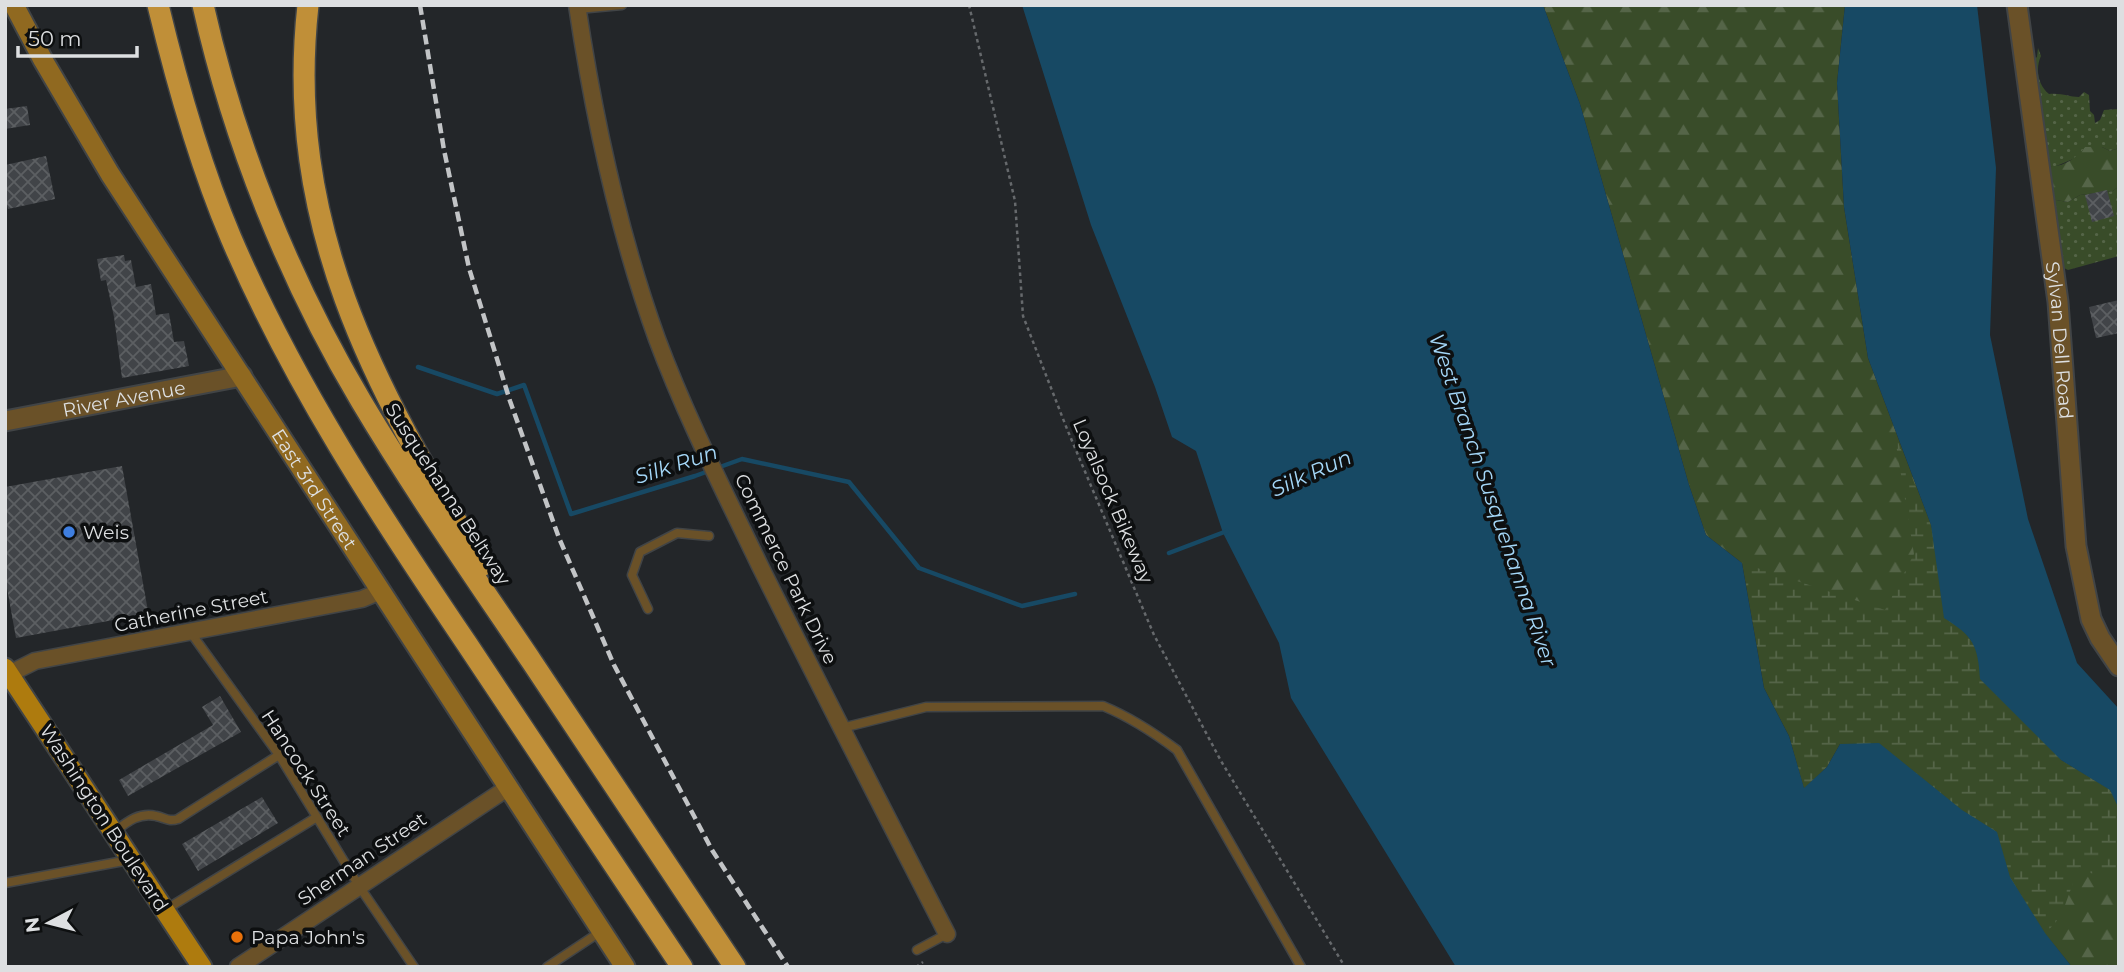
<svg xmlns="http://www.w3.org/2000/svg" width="2124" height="972" font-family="Montserrat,sans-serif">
	<defs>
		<pattern id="grass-dots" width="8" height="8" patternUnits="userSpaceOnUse" patternTransform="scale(1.75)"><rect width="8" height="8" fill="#394c29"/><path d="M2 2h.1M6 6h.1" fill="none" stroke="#556548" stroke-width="1.8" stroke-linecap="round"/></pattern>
		<pattern id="forest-firs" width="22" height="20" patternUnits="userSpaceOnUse" patternTransform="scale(1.75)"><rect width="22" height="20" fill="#394c29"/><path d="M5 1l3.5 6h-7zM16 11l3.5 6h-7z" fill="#556548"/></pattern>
		<pattern id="wetland-marsh" width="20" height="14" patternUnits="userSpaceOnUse" patternTransform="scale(1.75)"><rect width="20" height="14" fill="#394c29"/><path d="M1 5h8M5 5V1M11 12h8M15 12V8" fill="none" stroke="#556548"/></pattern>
		<pattern id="building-cross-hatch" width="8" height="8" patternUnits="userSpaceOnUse" patternTransform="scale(1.75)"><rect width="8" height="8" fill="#414448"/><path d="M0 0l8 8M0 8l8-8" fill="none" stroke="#5c5f62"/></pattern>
	</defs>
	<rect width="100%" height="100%" fill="#232629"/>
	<path fill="url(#grass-dots)" d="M2038,48L2041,56C2035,69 2038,85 2049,94C2063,93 2069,97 2079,97L2084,92L2089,95L2090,111L2094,115L2095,123L2100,120L2104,110L2119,109V148L2110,151L2102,147L2054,167L2044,165L2033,60L2037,57Z
		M2119,186V256L2068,270L2064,268L2050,199L2068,202L2080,195L2113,191Z"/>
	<path fill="url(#forest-firs)" d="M1543,5H1845L1837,83L1844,207L1868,358L1931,525L1963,630L2061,760L2111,790L2119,809V967H2072L1742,563L1706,535L1689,485L1580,104Z
		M2085,147H2102L2110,151L2119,148V186L2113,191L2080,195L2068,202L2050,199L2048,166C2063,168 2076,158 2085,147Z"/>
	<path fill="url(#wetland-marsh)" d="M1894,432L1931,525L1944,618L1963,630L2061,760L2111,790L2119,809V887L2079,867L2061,916L2045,934L2010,877L1997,832L1962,810L1840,744L1827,767L1804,789L1789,736L1764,688L1742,563L1885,610L1914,554Z"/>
	<path fill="#174964" d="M1022,5H1543L1580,104L1689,485L1706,535L1742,563L1764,688L1789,736L1804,788L1827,767L1840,744L1879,743L1962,810L1997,832L2010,877L2045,933L2072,967H1456L1291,698L1279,643L1223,533L1196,451L1172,437L1155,387L1091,225Z
		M1845,5H1977L1996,168L1990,335L2028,519L2077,663L2119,709V809L2110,790L2061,760L1980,679C1978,645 1973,636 1944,618L1931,525L1868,358L1844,207L1837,83Z"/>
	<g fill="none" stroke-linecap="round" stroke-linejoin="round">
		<path stroke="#174964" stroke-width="4.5" d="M418,367L497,394L524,385L571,514L695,476L742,459L849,482L919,568L1022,606L1075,594
			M1169,553L1227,531"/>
	</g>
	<path fill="url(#building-cross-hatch)" d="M27,106L30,125L5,129V109Z
		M46,156L55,199L8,209L5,196V165Z
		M2107,190L2114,216L2092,222L2085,195Z
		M124,255L125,261L131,260L136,287L151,284L156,315L169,313L174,342L184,341L189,366L122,378L114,317L106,280L101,281L97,259Z
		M2119,300V333L2096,338L2089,307Z
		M122,466L151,628L137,631L135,616L16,638L5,577V487Z
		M220,696L241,732L128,796L119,780L213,725L202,707Z
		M262,797L278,823L198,871L182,844Z"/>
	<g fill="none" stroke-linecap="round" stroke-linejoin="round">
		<g stroke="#414446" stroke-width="11">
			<path id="service" d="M578,9L622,5
				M648,609L632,575L640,552L677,533L709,536
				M191,633L279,755L359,886L414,967
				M842,728L926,707L1103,706C1130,717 1153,732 1177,750L1301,967
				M114,832C127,822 139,812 156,816C166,818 168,822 178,819L279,755
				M5,883L129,860
				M165,910L317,817
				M917,950L947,934
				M547,967L600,932"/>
		</g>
		<g stroke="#414446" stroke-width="19">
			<path id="minor" d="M577,5C594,119 618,231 657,339C686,417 724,491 760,566C821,689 884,811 947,934
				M9,674L35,661L362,599L381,591
				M238,967L509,787"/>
		</g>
		<g stroke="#414446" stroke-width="23">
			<g id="tertiary">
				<path id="s1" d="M2017,5L2058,302L2076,546L2091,619L2100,638L2119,666"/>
				<path id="s2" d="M5,421L242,376"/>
			</g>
		</g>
		<g stroke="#414446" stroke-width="23">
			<g id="secondary">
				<path id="s3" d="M14,5L43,60L110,174L625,967"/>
			</g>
		</g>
		<g stroke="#414446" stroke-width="23">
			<path id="primary" d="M5,668L202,967"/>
		</g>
		<g stroke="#414446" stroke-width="24">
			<path id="motorway" d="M158,5C177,84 199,163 231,238C293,383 379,514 467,644C539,752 610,859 682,967
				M203,5C234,143 289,280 361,401C414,490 474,576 532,662C600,763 667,865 735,967
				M308,5C284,223 373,386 483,565"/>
		</g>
		<path stroke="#66696c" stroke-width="2.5" stroke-dasharray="3.5 3.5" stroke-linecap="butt" d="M969,5L1015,201L1023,316L1067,429L1154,635L1221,761L1345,967
			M916,967L923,962"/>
		<use href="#service" stroke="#6a5128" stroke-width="8"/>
		<use href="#minor" stroke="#6a5128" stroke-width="16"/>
		<use href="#tertiary" stroke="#6a5128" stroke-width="19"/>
		<use href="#secondary" stroke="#906920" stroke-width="19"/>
		<use href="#primary" stroke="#ae7b0e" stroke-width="19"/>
		<use href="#motorway" stroke="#c08f38" stroke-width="21"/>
		<path stroke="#c2c4c6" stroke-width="4.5" stroke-dasharray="10 5" stroke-linecap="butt" d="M420,5L444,150L469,268L510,401L559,538L614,665L712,850L788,967"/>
	</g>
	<circle fill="#3f7fe0" stroke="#0d0f10" stroke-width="2.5" cx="69" cy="532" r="7"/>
	<circle fill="#e8710a" stroke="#0d0f10" stroke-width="2.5" cx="237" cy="937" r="7"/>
	<g text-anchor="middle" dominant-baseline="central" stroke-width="7" stroke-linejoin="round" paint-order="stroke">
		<g font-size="19" fill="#dddfe1" stroke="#0d0f10">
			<text stroke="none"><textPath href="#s1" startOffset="338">Sylvan Dell Road</textPath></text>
			<text stroke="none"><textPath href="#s2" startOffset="121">River Avenue</textPath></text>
			<text stroke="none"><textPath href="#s3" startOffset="570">East 3rd Street</textPath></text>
			<text transform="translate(448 494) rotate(57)">Susquehanna Beltway</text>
			<text transform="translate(1113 501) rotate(67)">Loyalsock Bikeway</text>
			<text transform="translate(786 569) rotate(64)">Commerce Park Drive</text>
			<text transform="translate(191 611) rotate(-11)">Catherine Street</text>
			<text transform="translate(306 773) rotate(57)">Hancock Street</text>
			<text transform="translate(104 818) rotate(57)">Washington Boulevard</text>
			<text transform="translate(362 859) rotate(-34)">Sherman Street</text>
		</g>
		<g font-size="19" fill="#dddfe1" stroke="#0d0f10" text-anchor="start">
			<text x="83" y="532">Weis</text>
			<text x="251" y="937">Papa John's</text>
		</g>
		<g font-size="21" font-style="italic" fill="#a4d7f8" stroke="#0d0f10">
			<text transform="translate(676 464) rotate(-18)">Silk Run</text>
			<text transform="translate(1311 473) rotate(-24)">Silk Run</text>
			<text transform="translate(1493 500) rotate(71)">West Branch Susquehanna River</text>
		</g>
	</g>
	<rect width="2124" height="972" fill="none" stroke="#dddfe1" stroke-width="14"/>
	<g transform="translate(49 923) rotate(263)" stroke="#0d0f10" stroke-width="5" paint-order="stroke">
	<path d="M0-5L12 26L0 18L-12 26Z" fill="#dddfe1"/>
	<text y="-10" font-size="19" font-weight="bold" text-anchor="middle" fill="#dddfe1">N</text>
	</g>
	<path d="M18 46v10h119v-10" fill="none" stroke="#dddfe1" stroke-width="3.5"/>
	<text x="28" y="46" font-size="21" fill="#dddfe1" stroke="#0d0f10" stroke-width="5" paint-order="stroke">50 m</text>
</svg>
